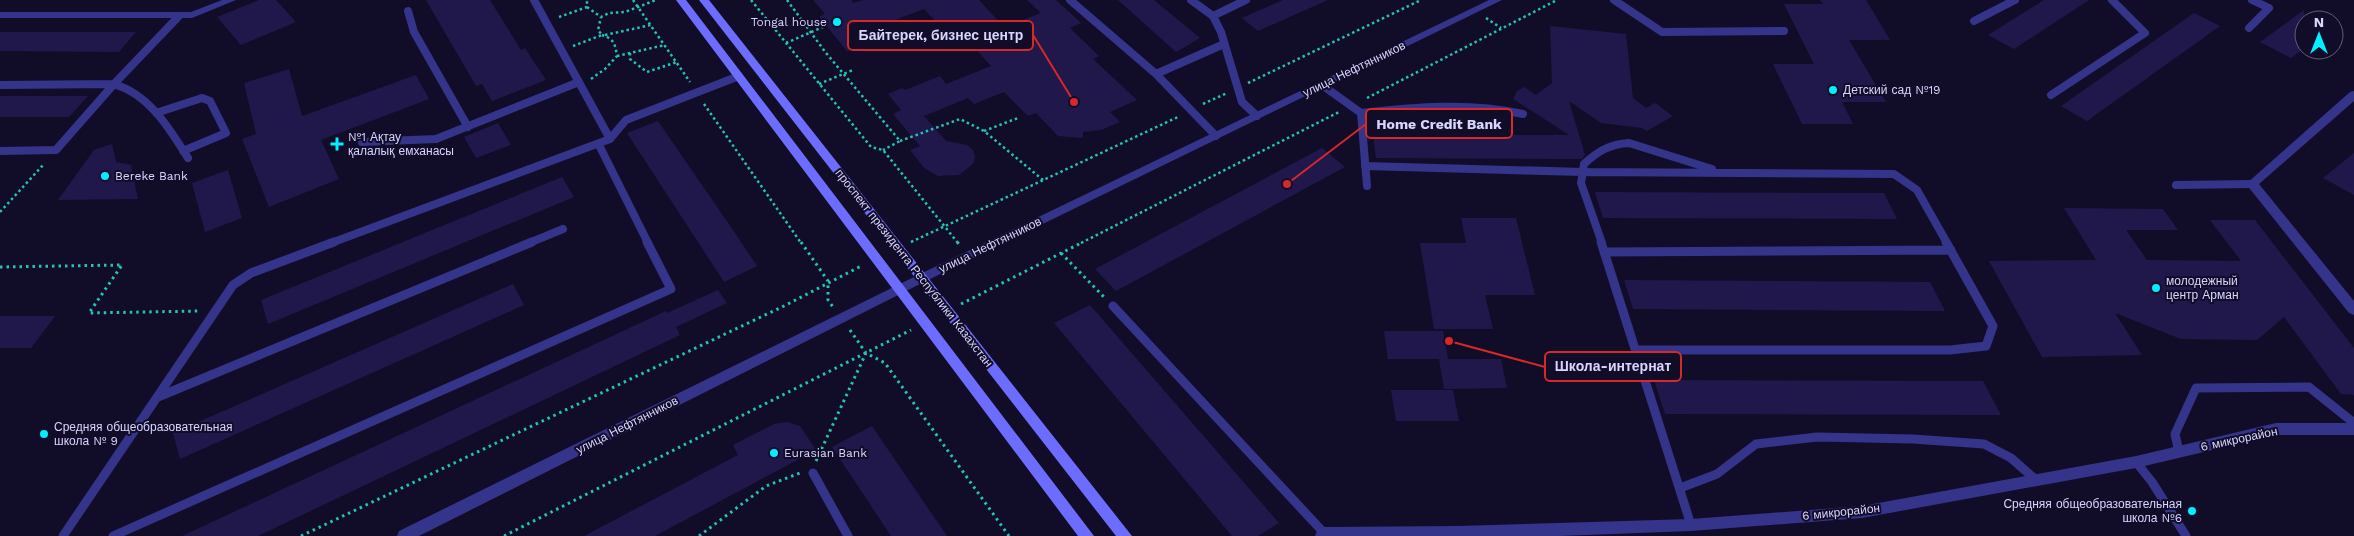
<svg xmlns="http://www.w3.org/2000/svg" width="2354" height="536" font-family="'Work Sans',sans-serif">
	<rect width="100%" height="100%" fill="#110d28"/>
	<path fill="#20184b" d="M259,0H276L296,22L241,45L217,17Z
		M426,0H490L521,50L525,48L546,80L492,101L482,84L476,86Z
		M813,0H851L854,3L863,0H979L1004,27L1041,13L1027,0H1056L1081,23L1070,28L1099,56L1093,59L1137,100L1110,112L1120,122L1101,130L1083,132V138L1058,136L1036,113L1028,116L1004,92L974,104L968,98L924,116L946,141L967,145L973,150L975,157L973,164L959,175L938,176L924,168L910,150L920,146L893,114L901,110L888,94L902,88L905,90L940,76L946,84L991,66L964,36L953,40L924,9L892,21L901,31L847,51L819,17L825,14Z
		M1118,0H1154L1200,38L1176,52Z
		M1283,0H1328L1258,31L1242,18Z
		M1820,0H1866L1890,40H1849L1886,102H1842L1853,124H1802L1773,64H1814L1784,4H1823Z
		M2044,0H2089L2014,49L1988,35Z
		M2304,10V48L2291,58L2260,42Z
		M2194,13L2220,26L2087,121L2061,106Z
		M1550,26L1626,34L1633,98L1646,108L1655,103L1673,116L1647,131L1642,128L1601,123L1569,101L1585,155L1582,159L1376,158L1373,135H1569L1513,99L1517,91L1524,87L1536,95L1552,83Z
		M0,32H136L119,52L0,51Z
		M289,69L302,116L416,75L429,99L321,140L339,179L269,207L242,139L256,134L244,83Z
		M0,96H88L69,117H0Z
		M658,121L737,236L757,266L724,282L627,133Z
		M498,123L511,145L476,158L464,137Z
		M112,144L116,162L131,165L138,199L58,200L94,150Z
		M1322,148L1345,167L1116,291L1095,269Z
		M2354,153V195L2323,178Z
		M228,170L242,218L205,232L192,183Z
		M562,177L574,197L268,324L261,300Z
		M1595,192L1884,193L1897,219L1603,218Z
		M2064,208L2163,209L2178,230H2126L2147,260L2241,261L2210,220H2255L2354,348V395L2341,394L2284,317L2257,340L2181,339L2115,313L2142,355L2042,357L1989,261L2096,260Z
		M1461,218H1516L1535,295H1485L1493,329H1434L1420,243H1466Z
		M1624,280L1930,282L1945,311L1633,309Z
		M513,284L524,305L180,459L173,433Z
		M718,290L727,303L676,327L680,335L258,536H182L666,311L667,313Z
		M1090,305L1279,523L1258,536H1232L1054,323Z
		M0,316H55L31,348H0Z
		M1384,331H1443L1448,359H1388Z
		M1439,359H1501L1507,388L1444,389Z
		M1654,380L1983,381L2001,415L1665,414Z
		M1391,390H1453L1459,421H1396Z
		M787,422L800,426L816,450L655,536H584L738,455L733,445L774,424Z
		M872,426L947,536H891L832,447Z"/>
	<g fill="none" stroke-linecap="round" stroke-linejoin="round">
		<path stroke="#24c3b4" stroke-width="2.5" stroke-dasharray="2.5 3" stroke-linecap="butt" d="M633,0L690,82
			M751,0L871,147L883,150L958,243
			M787,0L826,53L900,141L883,150
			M587,7L601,17L609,13L625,12L656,0
			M559,17L587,7V0
			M1486,18L1501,28
			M605,35L651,25
			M786,43L823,27
			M573,46L602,35L598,30L601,17
			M630,53V59L647,72L677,62
			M617,56L665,45
			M591,79L605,69L617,56C615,44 614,39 602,35
			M1248,83L1421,0
			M819,84L853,70
			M1367,98L1557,0
			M704,104L801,243
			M1203,104L1227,93
			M984,131L1018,118
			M900,141L960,119L984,131L1043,180
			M0,212L44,164
			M911,242L1180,116
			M1081,243L1339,112"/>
		<path stroke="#24c3b4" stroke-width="3" stroke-dasharray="2.5 4" stroke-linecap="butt" d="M801,242L828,281V300L833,307
			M957,242L960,245
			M1061,253L1104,297
			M0,267L122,265L89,313L199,311
			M961,304L1083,242
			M850,330L866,353L885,363L1009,536
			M816,461L866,353
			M301,536L786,305L863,265
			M504,536L911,330
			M699,536L766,486L800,473"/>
		<path stroke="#34348b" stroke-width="8" d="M1070,0L1156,74L1216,136
			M1191,0L1213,16
			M1246,0L1213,16L1221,32L1242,102L1257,116
			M1614,0L1662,32L1784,31
			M408,11L414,32L468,127
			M1974,21L2015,0
			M2249,28L2269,8L2252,0
			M1156,74L1224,44
			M0,85L114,84L179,16
			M1322,85L1361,113C1415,107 1469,102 1523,114
			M2051,95L2145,33L2112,0
			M156,113L202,98L210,101L226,133L183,151
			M1361,113L1367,186
			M610,139L626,120L739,76
			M362,142L436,139L579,82
			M599,145L648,243
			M0,151L56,150L114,84C150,95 169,128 188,158
			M1365,166L1583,172L1894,174L1917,190L1947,243
			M2176,185L2252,184
			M331,243L610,139L534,0
			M529,243L563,229
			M1602,243L1581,183L1584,164C1598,151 1610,144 1629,143L1712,169"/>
		<path stroke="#34348b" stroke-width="9" d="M1601,242L1691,525
			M1605,252L1951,250
			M1113,306L1325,534
			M1636,350H1950L1986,346L1993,326L1946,242
			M158,397L532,242
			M2179,452L2175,434L2196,388L2309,387L2354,423
			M2136,462L2152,482L2186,536
			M813,473L848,536
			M1680,488L1717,474L1756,444L1817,437L1913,439L1984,444L2011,458L2035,479
			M63,536L233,285L251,273L334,242
			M113,536L671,289L647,242"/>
		<path fill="#34348b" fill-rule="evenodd" d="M222,0H236L192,18H0V12H191Z
			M2354,91V101L2259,184L2354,301V315L2349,313L2246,184L2350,92Z
			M2276,423H2354V435H2276L2136,468L1862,518L1691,531L1560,536H1315L1317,531L1325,527L1458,526L1691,519L1862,506L2136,456Z"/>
		<path fill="#34348b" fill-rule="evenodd" d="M1489,0H1502L926,281L419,536H397L399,531L918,275Z"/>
		<path fill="#6c6dff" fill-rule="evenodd" d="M676,0H686L1094,536H1078Z
			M699,0H709L1132,536H1116Z"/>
	</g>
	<g fill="#01efff" stroke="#110d28" stroke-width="2">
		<circle cx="837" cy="22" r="5"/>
		<circle cx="1833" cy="90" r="5"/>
		<path d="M334.5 136.5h5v5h5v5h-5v5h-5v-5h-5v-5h5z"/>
		<circle cx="105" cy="176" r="5"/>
		<circle cx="2156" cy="288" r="5"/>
		<circle cx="44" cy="434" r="5"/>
		<circle cx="774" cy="453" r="5"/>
		<circle cx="2192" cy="511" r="5"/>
	</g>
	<g text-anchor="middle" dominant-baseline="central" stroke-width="4" stroke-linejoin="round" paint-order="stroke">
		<g font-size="12" fill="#d8d5ff" stroke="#110d28" text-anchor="start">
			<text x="827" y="22" text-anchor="end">Tongal house</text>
			<text x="1843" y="90">Детский сад №19</text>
			<text x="348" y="137">№1 Ақтау<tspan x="348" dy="14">қалалық емханасы</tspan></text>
			<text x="115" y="176">Bereke Bank</text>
			<text x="2166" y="281">молодежный<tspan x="2166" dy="14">центр Арман</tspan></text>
			<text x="54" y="427">Средняя общеобразовательная<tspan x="54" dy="14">школа № 9</tspan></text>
			<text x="784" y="453">Eurasian Bank</text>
			<text x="2182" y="504" text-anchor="end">Средняя общеобразовательная<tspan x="2182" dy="14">школа №6</tspan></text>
		</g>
		<g font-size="12" fill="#d8d5ff" stroke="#110d28">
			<text transform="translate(1354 69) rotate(-26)">улица Нефтянников</text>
			<text transform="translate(990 245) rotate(-26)">улица Нефтянников</text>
			<text transform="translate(914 268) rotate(52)">проспект президента Республики Казахстан</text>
			<text transform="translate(627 425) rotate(-27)">улица Нефтянников</text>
			<text transform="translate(2239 439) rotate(-12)">6 микрорайон</text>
			<text transform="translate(1841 512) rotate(-6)">6 микрорайон</text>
		</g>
	</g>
	<path fill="none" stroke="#d62828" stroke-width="2" d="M1074 102L1033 35M1287 184L1366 124M1449 341L1545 367"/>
	<g fill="#d62828" stroke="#110d28" stroke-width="2">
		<circle cx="1074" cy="102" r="5"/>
		<circle cx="1287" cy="184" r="5"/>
		<circle cx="1449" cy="341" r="5"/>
	</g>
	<g fill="#110d28" stroke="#d62828" stroke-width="2">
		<rect x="848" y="21" width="185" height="29" rx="5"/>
		<rect x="1366" y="109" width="146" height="29" rx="5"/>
		<rect x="1545" y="352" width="136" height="29" rx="5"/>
	</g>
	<g font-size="14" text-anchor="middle" font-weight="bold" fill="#d8d5ff">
		<text x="941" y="40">Байтерек, бизнес центр</text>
		<text x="1439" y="129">Home Credit Bank</text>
		<text x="1613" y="371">Школа-интернат</text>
	</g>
	<g transform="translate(2319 35)"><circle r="24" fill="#110d28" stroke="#615d7e"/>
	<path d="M0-4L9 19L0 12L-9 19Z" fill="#01efff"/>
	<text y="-8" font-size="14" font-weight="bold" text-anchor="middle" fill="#d8d5ff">N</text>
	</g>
</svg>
